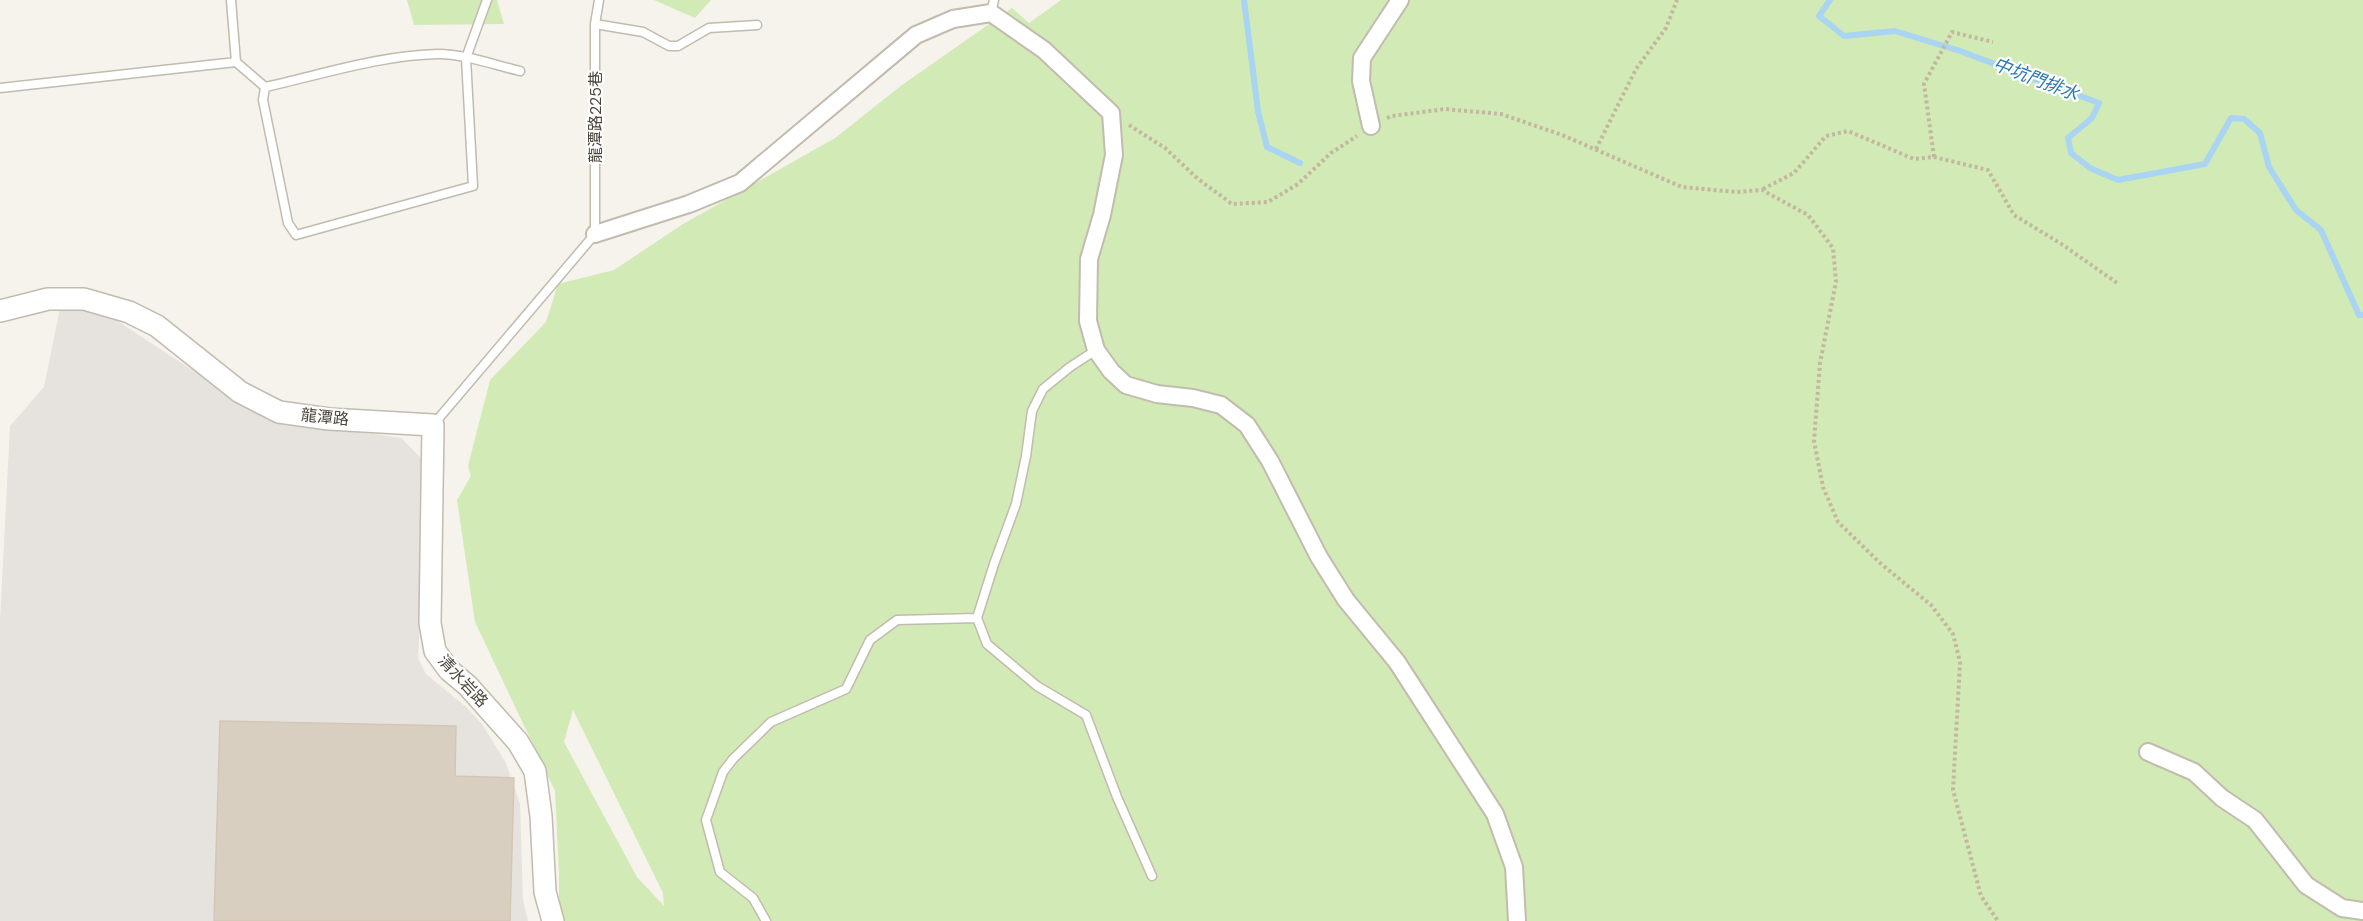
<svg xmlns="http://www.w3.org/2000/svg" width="2363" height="921" font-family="'DM Sans','Noto Sans TC',sans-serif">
	<rect width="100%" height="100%" fill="#f6f3ec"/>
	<path fill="#e6e2dd" d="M78,306L104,312L189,368L272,419L401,438L423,460L427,499L418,658L426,674L466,707L482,724L506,763L520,804L523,900L528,921H0V621L10,426L44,387L60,308Z"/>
	<path fill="#d2eab5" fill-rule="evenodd" d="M407,0H497L504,24L414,25Z
		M654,0H711L695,18Z
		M1061,0H2363V921H559V873L555,791L475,622L457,500L471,476L468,466L490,380L546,322L558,284L614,270L683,224L835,138L902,85L1012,8L1029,23ZM573,710L663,893L664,906L637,877L564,742Z"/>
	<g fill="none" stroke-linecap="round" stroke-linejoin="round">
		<path stroke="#a9d4f2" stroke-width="6" d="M1244,0L1258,111L1267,147L1300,163
			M1830,0L1819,16L1844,36L1895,31L1960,51L2099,103L2092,118L2068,138L2071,153L2090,168L2118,180L2205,164L2231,118L2244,119L2260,133L2269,167L2296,210L2321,230L2359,315H2363"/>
	</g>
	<path fill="#d8cfc1" stroke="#d3c7b4" stroke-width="1.5" d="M220,721L456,726L455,776L514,778L510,921H214Z"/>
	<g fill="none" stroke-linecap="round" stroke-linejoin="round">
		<g stroke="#c2bbae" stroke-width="11">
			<path id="service" d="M231,0L236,62L265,87
				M991,13L994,0
				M595,24L643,32L669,46H678L709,28L757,25
				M265,87L263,100L288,223L296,235L473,186L466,58L487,0
				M265,87C320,75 381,55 438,54C465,54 494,65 520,71
				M0,88L236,62
				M1096,350L1070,367L1043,389L1032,411L1026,456L1016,504L994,564L977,618L987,644L1037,686L1086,715L1117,797L1152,876
				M433,425L595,234V24L599,0
				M766,921L753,898L720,872L706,820L723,772L733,759L771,722L846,689L870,640L897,620L977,618"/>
		</g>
		<g stroke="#c2bbae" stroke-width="20">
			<path id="minor" d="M1371,126L1361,81L1362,58L1400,0
				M595,234L689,204L740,183L916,35L953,19L991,13L1044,50L1111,113L1114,155L1102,215L1089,259L1088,321L1096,350L1111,371L1126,385L1157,394L1193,398L1221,405L1247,425L1270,461L1319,557L1346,600L1397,662L1495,814L1514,867L1517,921
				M2148,752L2194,772L2222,798L2255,820L2306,885L2342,908L2363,911"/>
		</g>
		<g stroke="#c2bbae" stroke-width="24">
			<path id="tertiary" d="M0,311L48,299H84L129,312L157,326L240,392L279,412L329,419L433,425L430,623L435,651L449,670L468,686L518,742L535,771L541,816L545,892L553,921"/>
		</g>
		<path stroke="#c4b79f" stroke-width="4" stroke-dasharray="3 3" stroke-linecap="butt" d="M1387,118L1392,116L1445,109L1501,114L1562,135L1682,187L1736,192L1762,190L1808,215L1833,248L1836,282L1820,363L1814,441L1823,487L1838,522L1880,563L1931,605L1953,634L1960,662L1953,790L1981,896L1998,921
			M1129,125L1165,148L1198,179L1232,204L1268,202L1298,184L1331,153L1357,136
			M1596,149L1636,69L1666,28L1677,0
			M1934,157L1924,84L1952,32L1993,42
			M1763,189L1794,173L1826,136L1848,131L1914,159L1934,157L1988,170L2014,215L2063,245L2117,283"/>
		<use href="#service" stroke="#fff" stroke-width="8"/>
		<use href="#minor" stroke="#fff" stroke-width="16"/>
		<use href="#tertiary" stroke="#fff" stroke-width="21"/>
	</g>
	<g text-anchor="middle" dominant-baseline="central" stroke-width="4.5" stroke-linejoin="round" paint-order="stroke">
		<g font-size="16" fill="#4b4439" stroke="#fff">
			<text transform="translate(595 117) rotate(-90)">龍潭路225巷</text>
			<text transform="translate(325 417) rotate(6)">龍潭路</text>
			<text transform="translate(463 681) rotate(47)">清水岩路</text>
		</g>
		<g font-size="18" font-style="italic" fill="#2e7ab2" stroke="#fff">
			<text transform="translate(2036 79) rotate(21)">中坑門排水</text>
		</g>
	</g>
</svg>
